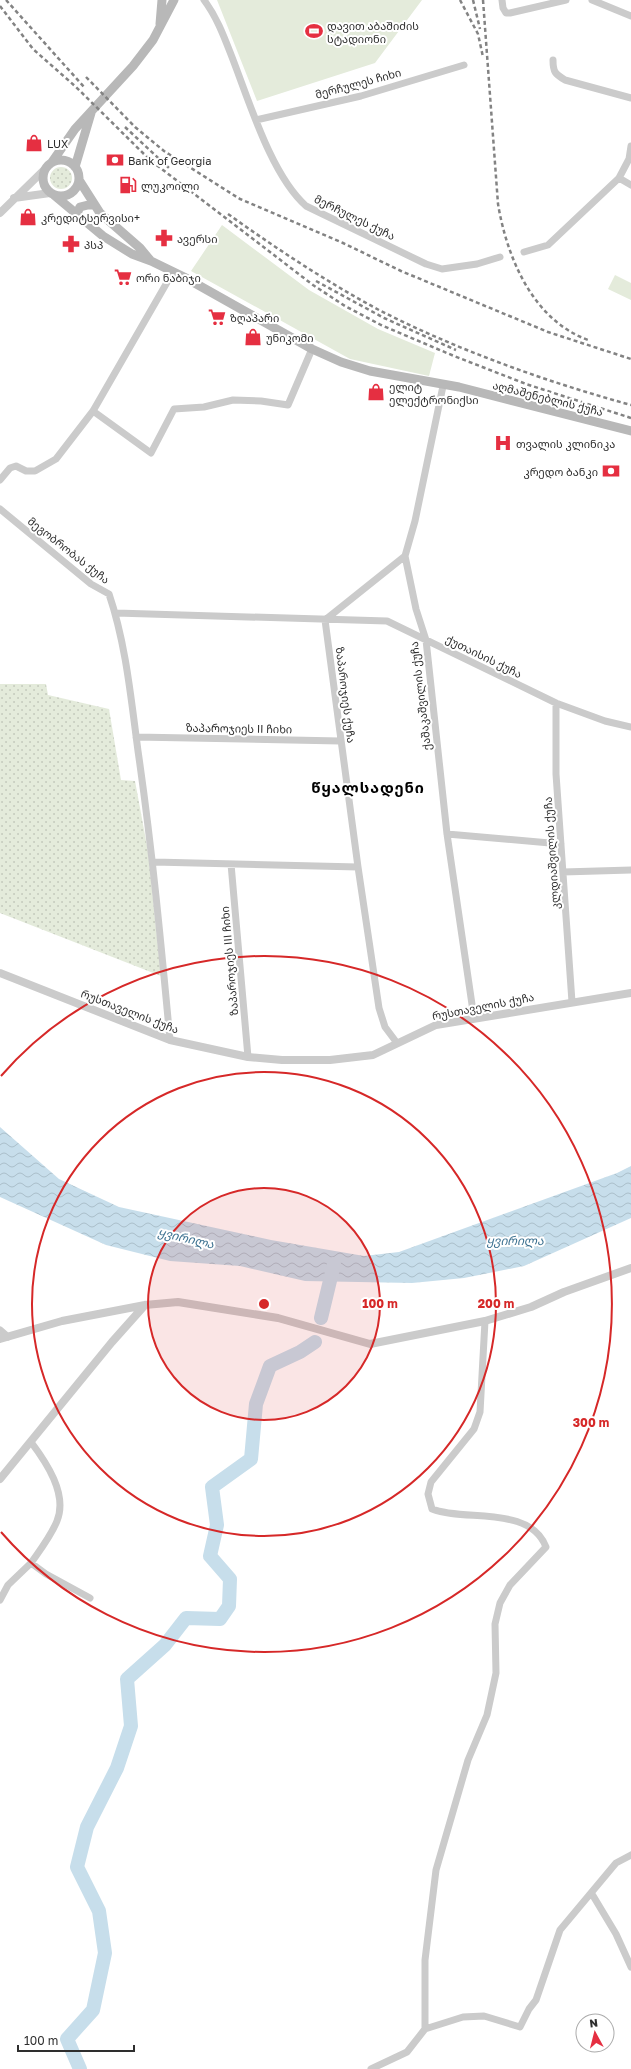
<svg xmlns="http://www.w3.org/2000/svg" width="631" height="2069" font-family="'Golos Text','Noto Sans Georgian',sans-serif">
	<defs>
		<pattern id="grass-dots" width="8" height="8" patternUnits="userSpaceOnUse"><rect width="8" height="8" fill="#e4ebdb"/><path d="M2 2h.1M6 6h.1" fill="none" stroke="#c4cabc" stroke-width="1.8" stroke-linecap="round"/></pattern>
		<pattern id="water-waves" width="16" height="10" patternUnits="userSpaceOnUse"><rect width="16" height="10" fill="#c7deeb"/><path d="M0 5q4-4 8 0t8 0" fill="none" stroke="#abbfca"/></pattern>
	</defs>
	<rect width="100%" height="100%" fill="#fff"/>
	<path fill="url(#grass-dots)" d="M50 178a11 11 0 1 1 22 0a11 11 0 1 1-22 0Z
		M0,684H46L48,695L109,709L121,780L135,781L148,851L161,976L0,913Z"/>
	<path fill="#e4ebdb" d="M217,0H422L375,63L257,101Z
		M222,225L309,290L378,329L435,353L429,376L350,359L191,271Z
		M615,275L631,283V300L608,289Z"/>
	<path fill="url(#water-waves)" d="M0,1127L59,1179L119,1207L271,1240L364,1256L399,1252L617,1173L631,1166V1218L524,1266L464,1278L412,1283L305,1281L240,1266L170,1261L106,1245L0,1197Z"/>
	<g fill="none" stroke-linecap="round" stroke-linejoin="round">
		<path stroke="#c7deeb" stroke-width="14" d="M321,1318L334,1264
			M80,2069L67,2039L93,2010L105,1953L99,1911L77,1867L87,1827L117,1768L131,1726L127,1679L165,1645L186,1618L220,1619L229,1606L230,1579L210,1556L217,1525L212,1487L251,1459L256,1404L270,1366L300,1352L315,1342"/>
		<path stroke="#cbcbcb" stroke-width="7" d="M204,0C216,16 223,34 230,52C248,97 270,174 306,206L426,264L442,269L477,264L500,257
			M502,0L503,8L506,13H510L566,0
			M592,0L631,16
			M553,60C553,72 555,74 565,80L631,98
			M256,120L361,96L464,65
			M619,178L631,185
			M524,252L548,245L619,178L629,159L631,146
			M93,411L151,453L174,409L204,407L233,400L261,401L288,405L312,349
			M0,480L10,468L16,466L26,471H35L56,459L93,411L173,272
			M0,509L91,584L109,594C126,644 131,699 138,751C152,847 161,943 170,1040
			M405,556L416,609L426,640L447,834L474,1018
			M116,613L387,621L556,703L605,721L631,727
			M556,703V774L572,1002
			M136,737L340,741
			M447,834L561,844
			M154,862L358,867
			M231,864L248,1057
			M563,872L631,870
			M397,1043L385,1027L379,1008L358,867L325,620L405,556L415,521L443,386
			M0,1330L8,1337
			M31,1442C46,1462 68,1494 57,1521C51,1536 40,1550 31,1563L46,1574L90,1598
			M0,1600L8,1585L31,1563
			M592,1894L616,1934L631,1967
			M425,2029L463,2017L484,2016L520,2027L529,2009L536,2000L560,1930L616,1863L631,1855
			M371,2069L407,2052L425,2029V1960L436,1870L468,1760L487,1715L496,1673L495,1624L500,1603L510,1585L546,1547C530,1505 465,1522 432,1509L428,1494L431,1482L474,1429L480,1412L485,1321"/>
		<path stroke="#cbcbcb" stroke-width="8" d="M14,198L50,193
			M0,213L45,169
			M0,973L170,1040L248,1057L282,1060H330L373,1055L436,1025L631,993
			M0,1339L62,1321L145,1305L178,1302L278,1318L370,1344L485,1321L531,1307L564,1292L631,1268
			M0,1479L112,1342L145,1305"/>
		<path stroke="#b8b8b8" stroke-width="9" d="M160,24L162,0
			M43 178a18 18 0 1 1 36 0a18 18 0 1 1-36 0Z
			M52,162L75,129L133,66L153,40L174,0
			M75,167L91,113
			M79,180L100,213L140,248L150,260
			M54,195L103,236L132,254L151,261L184,277L312,349L341,362L370,371L459,387L631,431
			M76,215L80,207L88,205H94"/>
		<path stroke="#838383" stroke-width="2.5" stroke-dasharray="4 3" stroke-linecap="butt" d="M6,0L85,88
			M460,0L478,34L483,57
			M473,0L480,29
			M483,0L498,204C507,258 533,320 588,340
			M0,6L33,49L76,87L150,160L313,285L345,306L381,325L454,356L526,384L631,418
			M86,77L135,127L164,151L240,199L343,243L401,271L548,332L631,359
			M125,127L170,169
			M228,214C277,249 327,282 379,310C457,350 547,382 631,405
			M316,281L384,318L456,350"/>
	</g>
	<circle cx="264" cy="1304" r="116" fill="#d62828" fill-opacity=".12"/>
	<g fill="none" stroke="#d62828" stroke-width="2">
		<circle cx="264" cy="1304" r="116"/>
		<circle cx="264" cy="1304" r="232"/>
		<path d="M1 1076A348 348 0 1 1 1 1532"/>
	</g>
	<defs>
		<g id="stadium-bare" transform="scale(1.38)"><path d="M0-5a6.5 5 0 1 0 0 10a6.5 5 0 1 0 0-10ZM-3.5-1.8h7v3.6h-7Z" fill="#e52f41" stroke="#fff" stroke-width="2.5" paint-order="stroke"/></g>
		<g id="shop-bare" transform="scale(1.38)"><path d="M-5-2.5h2.3a2.7 3.5 0 0 1 5.4 0H5L5.5 6h-11ZM-1.5-2.5h3a1.5 2.3 0 0 0-3 0Z" fill="#e52f41" stroke="#fff" stroke-width="2.5" paint-order="stroke"/></g>
		<g id="bank-bare" transform="scale(1.38)"><path d="M-6-4H6V4H-6ZM0-2.3a2.3 2.3 0 1 0 0 4.6a2.3 2.3 0 1 0 0-4.6Z" fill="#e52f41" stroke="#fff" stroke-width="2.5" paint-order="stroke"/></g>
		<g id="fuel-bare" transform="scale(1.38)"><path d="M-5.5-6h7V0h2V4h1.3V-2.5L3-4.5l.8-.8L6-3V5H2.5V1h-1V6h-7ZM-4.2-4.7v3.2H.2V-4.7Z" fill="#e52f41" stroke="#fff" stroke-width="2.5" paint-order="stroke"/></g>
		<g id="pharmacy-bare" transform="scale(1.38)"><path d="M-2-6h4v4h4v4h-4v4h-4v-4h-4v-4h4Z" fill="#e52f41" stroke="#fff" stroke-width="2.5" paint-order="stroke"/></g>
		<g id="supermarket-bare" transform="scale(1.38)"><path d="M-6-5.5h2.5l.6 2H6L4.5 2H-2.5L-4.4-4H-6ZM-1.5 3.2a1.3 1.3 0 1 0 .1 0ZM3 3.2a1.3 1.3 0 1 0 .1 0Z" fill="#e52f41" stroke="#fff" stroke-width="2.5" paint-order="stroke"/></g>
		<g id="hospital-bare" transform="scale(1.38)"><path d="M-5-5h3v3.5h4V-5h3V5h-3V1.5h-4V5h-3Z" fill="#e52f41" stroke="#fff" stroke-width="2.5" paint-order="stroke"/></g>
	</defs>
	<g fill-rule="evenodd">
		<use href="#stadium-bare" x="314" y="31"/>
		<use href="#shop-bare" x="34" y="143"/>
		<use href="#bank-bare" x="115" y="160"/>
		<use href="#fuel-bare" x="128" y="185"/>
		<use href="#shop-bare" x="28" y="217"/>
		<use href="#pharmacy-bare" x="164" y="238"/>
		<use href="#pharmacy-bare" x="71" y="244"/>
		<use href="#supermarket-bare" x="123" y="277"/>
		<use href="#supermarket-bare" x="217" y="317"/>
		<use href="#shop-bare" x="253" y="337"/>
		<use href="#shop-bare" x="376" y="392"/>
		<use href="#hospital-bare" x="503" y="443"/>
		<use href="#bank-bare" x="611" y="471"/>
	</g>
	<g text-anchor="middle" dominant-baseline="central" stroke-width="4" stroke-linejoin="round" paint-order="stroke">
		<g font-size="11" fill="#2e2e2e" stroke="#fff" text-anchor="start">
			<text x="327" y="25">დავით აბაშიძის<tspan x="327" dy="13">სტადიონი</tspan></text>
			<text x="47" y="143">LUX</text>
			<text x="128" y="160">Bank of Georgia</text>
			<text x="141" y="185">ლუკოილი</text>
			<text x="41" y="217">კრედიტსერვისი+</text>
			<text x="177" y="238">ავერსი</text>
			<text x="84" y="244">პსპ</text>
			<text x="136" y="277">ორი ნაბიჯი</text>
			<text x="230" y="317">ზღაპარი</text>
			<text x="266" y="337">უნიკომი</text>
			<text x="389" y="386">ელიტ<tspan x="389" dy="13">ელექტრონიქსი</tspan></text>
			<text x="516" y="443">თვალის კლინიკა</text>
			<text x="598" y="471" text-anchor="end">კრედო ბანკი</text>
		</g>
		<g font-size="11" fill="#2e2e2e" stroke="#fff">
			<text transform="translate(358 83) rotate(-15)">მერჩულეს ჩიხი</text>
			<text transform="translate(355 217) rotate(26)">მერჩულეს ქუჩა</text>
			<text transform="translate(548 398) rotate(14)">აღმაშენებლის ქუჩა</text>
			<text transform="translate(69 550) rotate(38)">მეგობრობას ქუჩა</text>
			<text transform="translate(484 656) rotate(26)">ქუთაისის ქუჩა</text>
			<text transform="translate(346 695) rotate(83)">ზაპაროჯიეს ქუჩა</text>
			<text transform="translate(420 696) rotate(-97)">ქაშაკაშვილის ქუჩა</text>
			<text transform="translate(239 728) rotate(1)">ზაპაროჯიეს II ჩიხი</text>
			<text transform="translate(551 853) rotate(-94)">კლდიაშვილის ქუჩა</text>
			<text transform="translate(229 961) rotate(-95)">ზაპაროჯიეს III ჩიხი</text>
			<text transform="translate(483 1006) rotate(-11)">რუსთაველის ქუჩა</text>
			<text transform="translate(130 1011) rotate(21)">რუსთაველის ქუჩა</text>
		</g>
		<g font-size="12" font-style="italic" fill="#3c7190" stroke="#fff">
			<text transform="translate(186 1238) rotate(13)">ყვირილა</text>
			<text x="515" y="1240">ყვირილა</text>
		</g>
		<g font-size="15" font-weight="bold" letter-spacing="1" fill="#000" stroke="#fff">
			<text x="368" y="787">წყალსადენი</text>
		</g>
	</g>
	<circle cx="264" cy="1304" r="6" fill="#d62828" stroke="#fff" stroke-width="2"/>
	<g font-size="12" text-anchor="middle" font-weight="bold" fill="#d62828" stroke="#fff" stroke-width="4" stroke-linejoin="round" paint-order="stroke">
		<text x="380" y="1308">100 m</text>
		<text x="496" y="1308">200 m</text>
		<text x="591" y="1427">300 m</text>
	</g>
	<g transform="translate(595 2033) rotate(353)"><circle r="19" fill="#ffffff" stroke="#ababab"/>
	<path d="M0-3L7 15L0 10L-7 15Z" fill="#e52f41"/>
	<text y="-6" font-size="11" font-weight="bold" text-anchor="middle" fill="#2e2e2e">N</text>
	</g>
	<path d="M18 2045v6h116v-6" fill="none" stroke="#2e2e2e" stroke-width="2"/>
	<text x="24" y="2045" font-size="12" fill="#2e2e2e" stroke="#ffffff" stroke-width="3" paint-order="stroke">100 m</text>
</svg>
